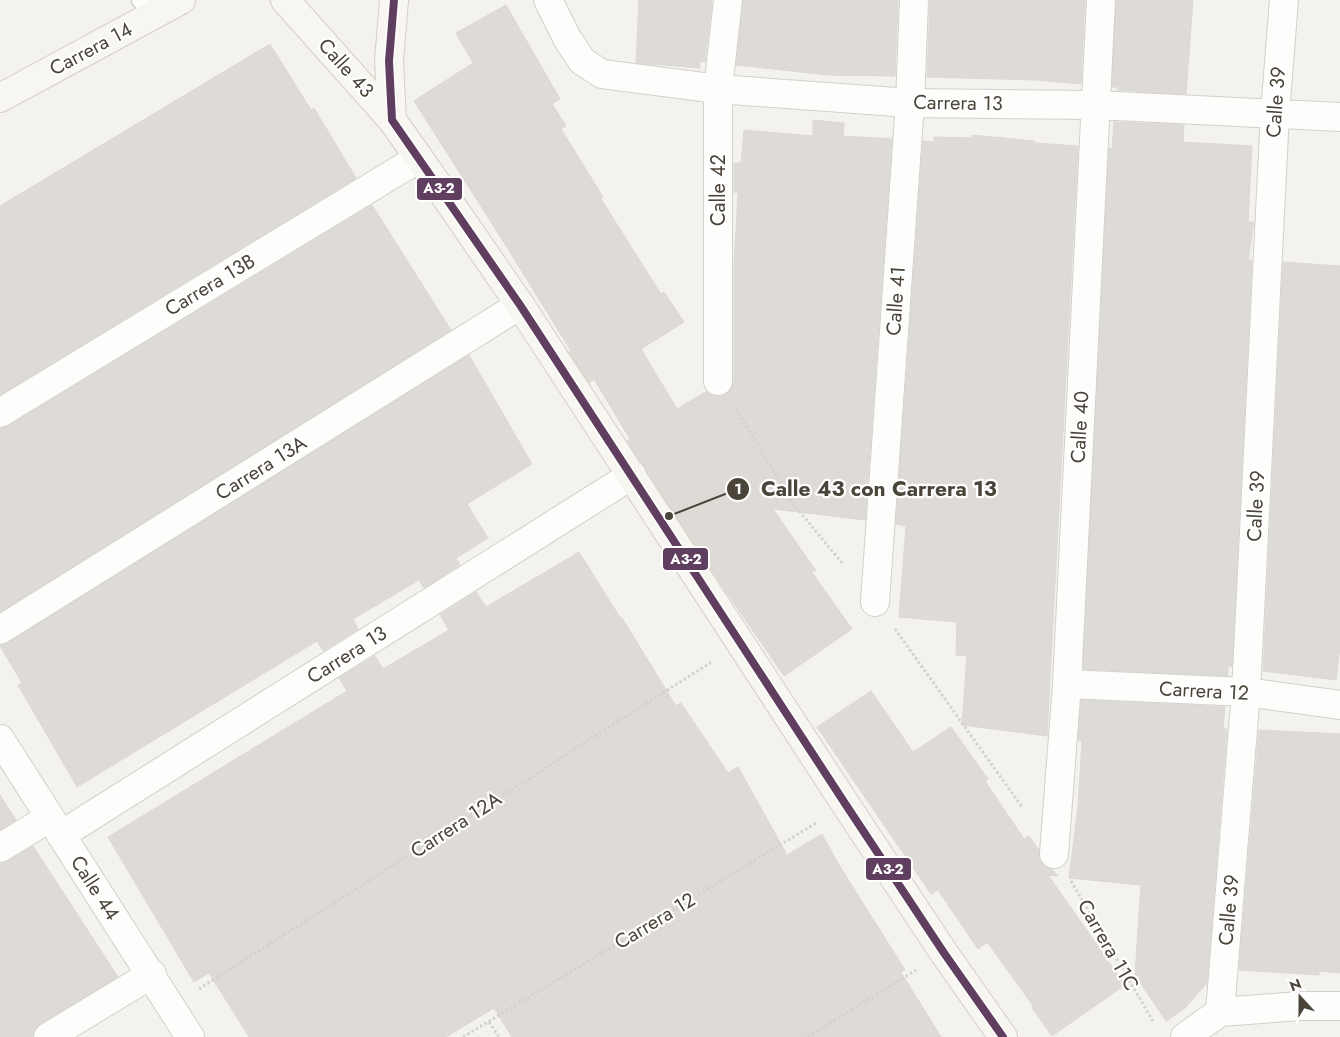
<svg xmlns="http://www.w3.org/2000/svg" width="1340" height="1037" font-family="Jost,sans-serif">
	<rect width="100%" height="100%" fill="#f4f2ee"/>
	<path fill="#dedbd6" stroke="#dcd9d4" d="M639,0H712L705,62L700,61V68L636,63Z
		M743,0H898L895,76L828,75L736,65Z
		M930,0H1085L1081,84L1036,80L927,77Z
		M1116,0H1193L1186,94L1117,90V87H1112Z
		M506,5L560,99L552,104L566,126L561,129L603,197L601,199L661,294L664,292L684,322L641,349L677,409L707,391L718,397L725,395L731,389L734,381V265L738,193L734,192V163H741L744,130L813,136V120L844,123L843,136L892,139L865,520L773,509L816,571H811L852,629L784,676L722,586L627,441L630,439L594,379L589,383L569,352L571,351L498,233L414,101L473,63L456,33Z
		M270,44L311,110L314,108L356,178L0,395V206Z
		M1114,122L1184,125L1183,142L1252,146L1248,222H1254L1248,260H1252L1232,667L1228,666V676L1083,669L1109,148L1112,149Z
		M972,135L1035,141L1034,143L1078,146L1047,736L962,725L967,656L956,655L957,622L899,617L906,526L896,524L923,141L934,142V137L972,138Z
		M372,205L451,330L0,612V429L8,426Z
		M1283,262L1340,266V646L1336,680L1263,671Z
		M469,355L532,464L467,504L488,538L456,558L460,565L424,588L419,580L353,619L358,629L323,651L317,641L77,787L18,685L22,683L0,646L8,643Z
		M579,552L621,619L622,618L676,706L681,703L728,773L738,767L787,855L822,834L839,865L905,970L901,972L941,1037H512L494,1008L446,1037H249L209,973L194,982L108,837L347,691L339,678L375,656L383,669L449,630L440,615L476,592L486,607Z
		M871,691L913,752L951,727L988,779L985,781L1024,839L1029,836L1039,850L1040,861L1046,867L1053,870L1058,876L1048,875L1125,985L1052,1036L1032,1008L1034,1007L987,942L978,949L938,890L931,894L817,727Z
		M1081,700L1225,707L1223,729H1227L1207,983L1185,1008L1166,1021L1135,975L1141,885L1069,878L1078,806L1082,741L1078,740Z
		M1259,730L1340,734V973L1319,971V975L1239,970Z
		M0,795L16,820L0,830Z
		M33,846L118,977L40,1024L35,1029L32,1037H0V864L8,861Z"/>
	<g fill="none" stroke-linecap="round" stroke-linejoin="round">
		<g stroke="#d2d0cb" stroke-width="19">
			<path id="service" d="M140,0L155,15"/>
		</g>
		<g stroke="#d2d0cb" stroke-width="30">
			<path id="minor" d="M548,0L567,38L582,61L602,74L718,89L910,103L1096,105L1340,117
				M718,381V89L728,0
				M0,413L419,158
				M875,602L910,103L914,0
				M0,630L520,305
				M1067,684L1246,692L1340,705
				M61,835L632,475
				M0,848L49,818
				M1054,854L1067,684L1101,0
				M1220,1012L1246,692L1275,113L1284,0
				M48,1037L152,974
				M1185,1037L1220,1012L1300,1006H1340"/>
		</g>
		<g stroke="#d2d0cb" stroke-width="30">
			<path id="tertiary" d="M0,739L190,1037"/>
		</g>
		<g stroke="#d3cfc5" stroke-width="30">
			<path id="secondary" d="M285,0L392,120L419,158L520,305L846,805L944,953L1003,1037
				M0,98L181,0
				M392,120L389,61L394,0"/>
		</g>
		<path stroke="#d3d2cc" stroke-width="3" stroke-dasharray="2.5 2.5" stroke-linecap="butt" d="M736,409L795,506L843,564
			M895,629L1022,807
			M1071,881L1154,1023
			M199,989L713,661
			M489,1022L499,1037
			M463,1037L818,822
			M808,1037L916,970"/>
		<use href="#service" stroke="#fdfdfc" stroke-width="16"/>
		<use href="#minor" stroke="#fdfdfc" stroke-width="28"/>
		<use href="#tertiary" stroke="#fdfdfc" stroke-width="28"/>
		<use href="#secondary" stroke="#f7f6f1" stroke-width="28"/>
		<g stroke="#fff" stroke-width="11">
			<path id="bus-1" d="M394,0L389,61L392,120L520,305L846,805L944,953L1003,1037"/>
		</g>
		<use href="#bus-1" stroke="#603e5f" stroke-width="8"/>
	</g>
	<g text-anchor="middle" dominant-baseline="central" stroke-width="4.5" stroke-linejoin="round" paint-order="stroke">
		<g font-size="20" fill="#4b4439" stroke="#fff">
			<text transform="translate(91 49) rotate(-28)">Carrera 14</text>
			<text transform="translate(346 68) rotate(48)">Calle 43</text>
			<text transform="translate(1276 102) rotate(-86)">Calle 39</text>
			<text transform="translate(958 103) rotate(1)">Carrera 13</text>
			<text transform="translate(718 190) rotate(-90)">Calle 42</text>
			<text transform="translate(210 285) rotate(-31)">Carrera 13B</text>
			<text transform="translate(896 301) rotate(-86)">Calle 41</text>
			<text transform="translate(1080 427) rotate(-87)">Calle 40</text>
			<text transform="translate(261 468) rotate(-32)">Carrera 13A</text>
			<text transform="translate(1256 506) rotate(-87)">Calle 39</text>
			<text transform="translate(347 655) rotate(-32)">Carrera 13</text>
			<text transform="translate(1204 691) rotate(3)">Carrera 12</text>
			<text transform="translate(456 825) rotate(-33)">Carrera 12A</text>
			<text transform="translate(95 888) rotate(57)">Calle 44</text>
			<text transform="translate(1229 910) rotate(-85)">Calle 39</text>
			<text transform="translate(655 921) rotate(-31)">Carrera 12</text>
			<text transform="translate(1108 945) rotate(60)">Carrera 11C</text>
		</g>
	</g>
	<path fill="none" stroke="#4b4439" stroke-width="2" d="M669 516L738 489"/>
	<g fill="#4b4439" stroke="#fff" stroke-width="2">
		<circle cx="669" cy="516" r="5"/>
		<circle cx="738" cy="489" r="12"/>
	</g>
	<g font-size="15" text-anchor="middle" font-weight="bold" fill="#fff">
		<text x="738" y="494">1</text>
	</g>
	<g font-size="21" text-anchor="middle" font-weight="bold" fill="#4b4439" stroke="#fff" stroke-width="4.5" stroke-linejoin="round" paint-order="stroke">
		<text x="879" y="496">Calle 43 con Carrera 13</text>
	</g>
	<g stroke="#fff" stroke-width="2">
		<rect x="416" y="177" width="47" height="24" rx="5" fill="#603e5f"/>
		<rect x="662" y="547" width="47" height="24" rx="5" fill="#603e5f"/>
		<rect x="865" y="857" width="47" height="24" rx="5" fill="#603e5f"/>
	</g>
	<g font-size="14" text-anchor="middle" font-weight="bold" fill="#fff">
		<text x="439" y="193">A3-2</text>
		<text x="686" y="564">A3-2</text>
		<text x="888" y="874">A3-2</text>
	</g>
	<g transform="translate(1300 997) rotate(339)" stroke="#ffffff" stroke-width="4" paint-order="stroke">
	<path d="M0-4L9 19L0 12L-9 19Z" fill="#4b4439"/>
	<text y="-8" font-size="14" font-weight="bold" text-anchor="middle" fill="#4b4439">N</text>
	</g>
</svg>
